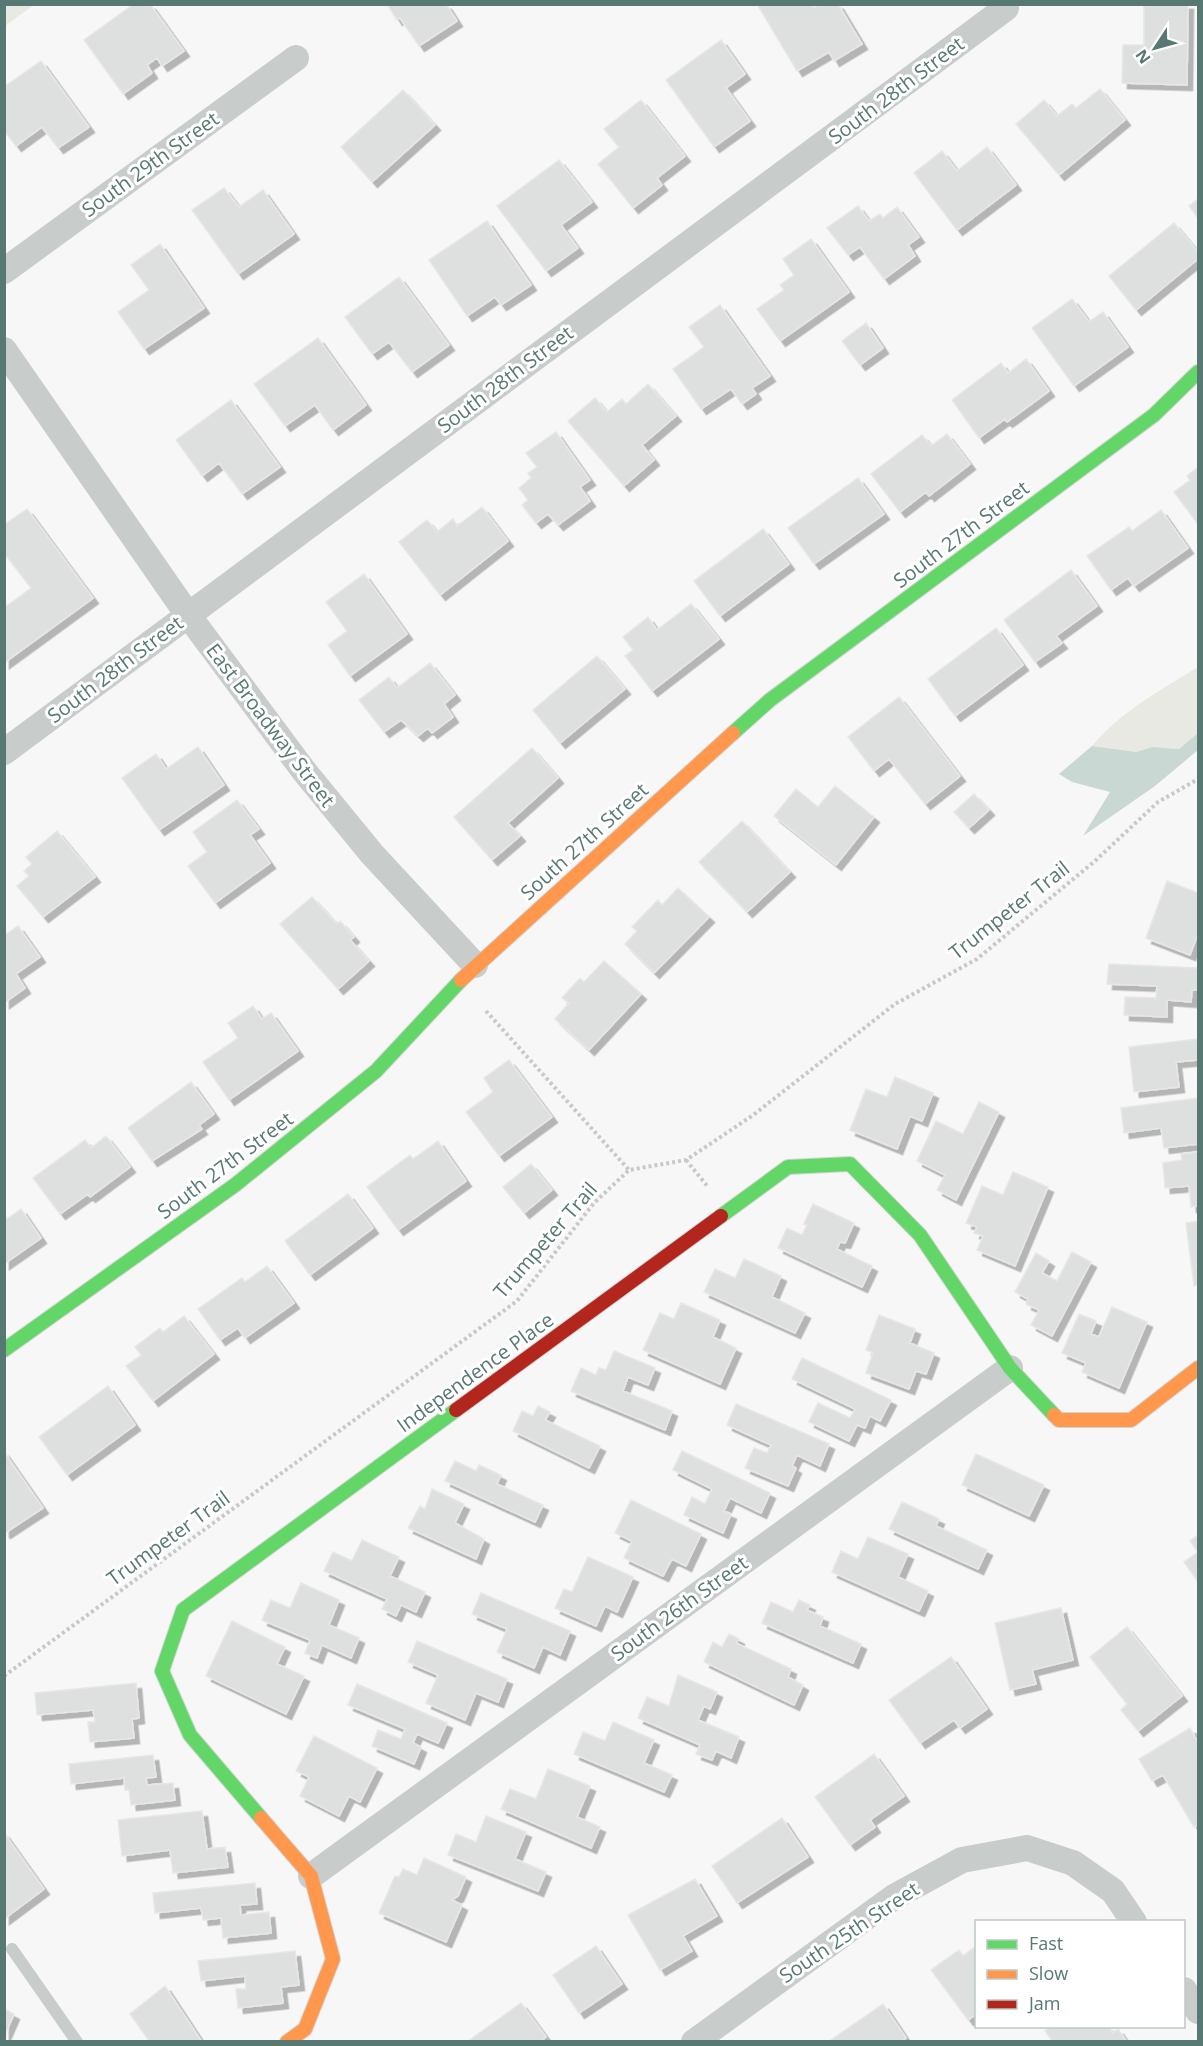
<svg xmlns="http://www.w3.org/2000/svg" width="1203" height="2046" font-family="'Open Sans',sans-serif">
	<defs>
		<filter id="shadow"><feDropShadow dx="5.5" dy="5.5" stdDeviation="0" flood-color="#0004"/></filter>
	</defs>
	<rect width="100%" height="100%" fill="#f8f7f7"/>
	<path fill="#e9e9e3" d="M5,4H34V5L5,26Z
		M1198,667V733L1179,749L1152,747L1136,752L1092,746C1121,711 1161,690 1198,667Z"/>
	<path fill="#c9d8d2" d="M1198,733V750L1155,786L1083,836L1110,792L1072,782L1059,774L1092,746L1136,752L1152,747L1179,749Z"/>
	<path fill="#dde0df" stroke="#e8e6e6" stroke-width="1.5" filter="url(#shadow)" d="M134,4H150L184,51L162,66L157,58L147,65L152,73L123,94L84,40Z
		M387,4H446L457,21L419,46L400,18L397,20Z
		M757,4H811L814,8L820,4H838L862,44L834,61L829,52L797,71Z
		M1144,4H1188L1187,85L1122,83L1123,45H1144Z
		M721,40L745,74L726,88L750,121L714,147L666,80Z
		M41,61L89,127L58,148L42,127L16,146L4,130V87Z
		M1100,89L1125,120L1059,175L1016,124L1044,100L1057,116L1072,104L1076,108Z
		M403,90L435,125L372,182L341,147Z
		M641,100L685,156L657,178L662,185L633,208L598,164L619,147L604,129Z
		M987,147L1016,185L957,230L914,173L942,151L957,171Z
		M559,160L592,202L561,225L578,248L546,271L497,206Z
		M224,188L239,207L263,190L294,234L238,274L192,210Z
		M1198,199V218L1189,206Z
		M858,206L869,221L880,214L883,218L897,207L919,237L908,245L915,256L884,279L860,247L848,255L827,228Z
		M487,221L531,285L501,305L495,297L467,316L429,260Z
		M1174,223L1198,252V259L1136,310L1109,276Z
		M811,239L849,292L780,341L757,309L784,290L780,285L794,275L783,259Z
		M160,244L204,308L144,349L118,312L149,290L131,265Z
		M399,277L449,345L412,372L389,342L372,354L345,317Z
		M1072,299L1089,322L1103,312L1128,347L1074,386L1032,328Z
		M720,305L770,376L752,388L756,394L742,404L731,389L701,409L673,369L704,347L689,327Z
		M866,323L883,348L860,365L842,341Z
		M318,338L366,405L333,430L315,405L285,426L254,384Z
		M1026,359L1049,391L1007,422L1005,419L979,438L952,400L1001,363L1008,373Z
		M648,384L676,416L642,445L654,460L624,486L568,421L595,398L607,412L622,399L626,404Z
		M231,400L280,467L242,494L219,463L202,476L176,440Z
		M556,432L590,480L580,487L590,501L558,525L548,514L536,523L522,505L528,500L519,488L531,478L528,473L537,467L526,453Z
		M947,434L970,464L929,496L926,492L900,512L871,474L922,435L931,446Z
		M1198,467V522L1197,523L1174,492L1190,480L1187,476Z
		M858,478L884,514L814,564L788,528Z
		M482,507L508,541L440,595L399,542L427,520L437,532L453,519L457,526Z
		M27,509L93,598L4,663V608L31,588L4,553V525Z
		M1161,510L1188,548L1134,586L1128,578L1111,590L1087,556L1129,527L1132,531Z
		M763,529L789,564L720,616L694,581Z
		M1071,570L1097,606L1056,636L1062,643L1035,662L1004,620Z
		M364,574L407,634L350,676L328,645L347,631L326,602Z
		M691,604L719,639L652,691L625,656L633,650L623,637L648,617L657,630Z
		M996,628L1023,665L955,716L928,679Z
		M597,656L625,689L560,743L533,710Z
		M430,663L455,695L444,704L453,717L432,733L428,728L418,736L401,720L384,732L359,700L389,677L397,688Z
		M899,697L960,776L925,804L889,759L874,771L848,737Z
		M198,747L224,785L159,830L122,778L156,754L166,769Z
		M532,748L558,778L508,823L520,836L492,860L454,817Z
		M835,786L874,817L836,865L774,816L796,789L818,807Z
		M974,794L989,810L969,828L954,812Z
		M237,800L259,829L250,835L270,863L215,903L188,866L207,852L193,832Z
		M742,821L790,872L747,912L699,862Z
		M57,831L95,877L43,917L17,886L29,876L24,871L32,864L26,857Z
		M1167,881L1198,893V933L1190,955L1146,938Z
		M678,888L709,917L654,973L625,944L637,931L632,927L658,900L662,905Z
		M312,897L337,924L340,921L354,937L350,940L369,961L338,989L280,924Z
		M18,926L40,957L16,974L25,988L4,1003V936Z
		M604,961L641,994L589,1050L555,1019L569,1003L562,998L580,978L584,982Z
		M1109,964L1198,968V990H1192L1191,1002L1167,1000V1017L1124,1015L1125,997L1156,998L1157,986L1107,984Z
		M253,1006L262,1019L271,1013L298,1051L229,1100L203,1062L238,1038L228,1023Z
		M1198,1039V1060L1176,1062L1179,1087L1134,1092L1129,1047Z
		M509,1060L552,1117L499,1156L466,1112L493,1092L484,1078Z
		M895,1077L933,1093L922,1121L910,1116L897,1149L850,1130L866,1089L887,1097Z
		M191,1082L214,1114L199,1125L202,1129L152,1161L128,1128Z
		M1198,1098V1144L1164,1148L1161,1128L1124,1133L1121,1108Z
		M979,1102L999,1112L956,1200L937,1190L945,1175L917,1161L936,1121L963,1134Z
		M106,1136L130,1167L90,1197L88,1194L60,1214L33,1178L85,1140L91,1148Z
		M438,1141L466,1181L398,1230L367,1187L410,1155L413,1159Z
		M1198,1152V1206L1191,1207L1189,1186L1165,1188L1163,1163L1182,1160L1181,1154Z
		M531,1164L552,1190L524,1213L503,1187Z
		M1013,1172L1048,1187L1015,1266L977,1250L983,1236L974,1233L977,1227L966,1223L982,1186L1003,1195Z
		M348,1194L373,1228L310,1275L285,1241Z
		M813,1204L854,1223L845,1243L840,1242L837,1249L872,1266L862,1287L778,1248L787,1228L802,1235L807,1225L804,1224Z
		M21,1209L41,1238L4,1264V1215L7,1219Z
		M1198,1221V1285L1194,1286L1186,1223Z
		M1072,1252L1091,1262L1052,1336L1031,1325L1039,1310L1026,1304L1028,1299L1015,1292L1036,1253L1049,1261L1042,1273L1057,1281Z
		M744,1259L781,1276L772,1297L805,1313L795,1333L704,1292L715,1269L735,1278Z
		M267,1266L294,1303L245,1338L238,1328L220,1340L198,1309L242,1278L245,1282Z
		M681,1303L720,1320L713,1337L736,1348L720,1384L643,1350L660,1313L674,1319Z
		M1112,1307L1147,1322L1119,1388L1082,1372L1086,1363L1062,1353L1079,1314L1096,1321L1091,1334L1099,1337Z
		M879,1315L915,1329L910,1343L934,1353L926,1374L916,1371L909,1389L866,1373L873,1353L866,1350Z
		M184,1316L214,1354L153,1401L126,1366L141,1355L135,1347L160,1328L163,1332Z
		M614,1351L655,1368L648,1385L628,1377L623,1391L672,1411L665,1430L571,1391L581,1368L596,1375L599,1368L606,1370Z
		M802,1358L891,1400L880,1421L870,1416L865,1428L857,1425L849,1441L809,1422L818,1403L850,1418L855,1409L792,1379Z
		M108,1386L135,1425L67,1475L39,1437Z
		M736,1404L829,1444L820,1466L797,1455L792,1466L796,1468L788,1486L745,1468L754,1448L767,1453L771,1445L727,1425Z
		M538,1406L550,1412L545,1420L600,1446L589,1468L513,1431L522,1411L533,1416Z
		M682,1451L770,1493L761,1513L730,1498L724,1511L731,1514L723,1533L684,1515L692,1497L705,1504L712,1489L673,1470Z
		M4,1452L43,1508L5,1533L4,1532Z
		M976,1454L1044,1485L1029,1516L962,1485Z
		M455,1461L476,1471L479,1465L501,1475L497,1484L543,1505L535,1522L445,1481Z
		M432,1489L464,1504L455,1523L484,1539L476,1559L408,1528L420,1506L425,1509Z
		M631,1500L701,1534L686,1566L672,1559L663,1576L624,1558L632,1541L615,1533Z
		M902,1502L939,1519L936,1526L987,1550L978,1569L889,1529Z
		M1198,1535V1582L1184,1562L1198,1552L1190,1541Z
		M868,1537L908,1554L898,1577L928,1591L919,1611L832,1572L841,1551L858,1559Z
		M362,1540L399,1557L390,1576L425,1592L416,1612L401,1605L396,1616L382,1609L387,1599L324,1571L333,1552L352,1561Z
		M588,1557L633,1577L617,1612L605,1606L596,1626L555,1608L564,1589L572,1592Z
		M301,1583L339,1600L329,1625L359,1638L351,1658L322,1645L317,1658L305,1653L310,1640L262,1620L271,1600L290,1608Z
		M481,1593L570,1631L560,1655L543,1647L534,1668L497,1652L507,1629L472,1614Z
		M799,1600L810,1605L807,1610L823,1617L820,1626L861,1644L853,1663L762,1623L771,1602L793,1612Z
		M1061,1608L1073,1660L1032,1670L1036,1684L1010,1690L995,1623Z
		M232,1621L285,1647L277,1664L304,1676L286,1714L206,1676Z
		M1127,1627L1182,1696L1138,1731L1121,1710L1127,1704L1090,1657Z
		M729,1634L739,1639L736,1643L791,1669L788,1677L803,1685L794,1705L704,1662L713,1642L722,1647Z
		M417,1641L507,1679L498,1702L476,1693L465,1720L426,1703L438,1675L408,1662Z
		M951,1657L987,1709L960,1728L954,1720L920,1743L889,1700Z
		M678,1675L717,1692L710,1709L704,1706L698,1720L739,1737L731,1758L716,1751L712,1760L696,1754L700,1745L638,1718L647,1697L669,1706Z
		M136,1683L139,1718L132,1719L134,1738L90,1742L88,1722H95L93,1710L37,1715L35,1693Z
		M357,1684L447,1723L438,1743L417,1734L413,1743L421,1747L414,1764L372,1746L378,1730L401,1739L405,1729L348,1705Z
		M613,1722L654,1740L644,1763L672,1775L664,1792L574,1754L583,1732L605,1741Z
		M1190,1728L1198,1742V1825L1194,1827L1163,1775L1152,1781L1139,1759Z
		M314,1736L377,1768L360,1802L349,1796L339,1816L300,1796L309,1777L296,1771Z
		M874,1754L904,1796L870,1820L875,1827L850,1845L815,1797Z
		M153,1755L156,1777L146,1778L147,1785L173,1783L175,1800L131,1805L129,1790H125L124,1778L71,1784L69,1764Z
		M548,1769L590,1786L577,1817L600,1827L591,1848L501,1809L510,1789L536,1799Z
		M202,1811L207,1849L225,1847L228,1867L173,1873L170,1850L122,1856L118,1820Z
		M486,1816L526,1832L515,1859L546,1872L538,1891L448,1855L456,1834L476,1842Z
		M782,1818L808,1857L737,1903L712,1866Z
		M4,1833L44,1889L4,1919Z
		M424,1858L466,1877L458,1896L452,1900L462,1905L446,1942L379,1913L395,1876L399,1877L403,1869L417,1875Z
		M695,1879L717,1916L683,1936L692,1951L660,1970L628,1915Z
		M255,1883L257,1904L240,1905L241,1915L269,1912L271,1933L223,1938L221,1918L203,1920L201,1908L155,1913L153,1893Z
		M596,1946L622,1984L579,2013L553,1975Z
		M976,1946V2014L968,2020L931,1970L959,1950L963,1956Z
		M295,1951L299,1985L281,1987L283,2003L238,2008L236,1989H246L245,1976L201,1981L198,1961Z
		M165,1986L202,2042H150L130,2014Z
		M521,2003L546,2037L540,2042H467Z
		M883,2004L906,2038L901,2042H828Z
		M4,2009L14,2014L4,2037Z
		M1051,2026H1108L1113,2033L1118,2029L1127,2042H1053L1045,2031Z"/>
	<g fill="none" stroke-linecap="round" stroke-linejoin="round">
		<g stroke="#d3d4d4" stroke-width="16">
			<path id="fast" d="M733,733L770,700L1154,415L1198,372
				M721,1216L788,1167L850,1164L920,1235L1010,1368L1054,1415
				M4,1350L235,1185L376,1071L461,980
				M261,1818L190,1735L162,1671L183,1610L456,1410"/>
		</g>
		<g stroke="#d3d4d4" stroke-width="16">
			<path id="slow" d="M461,980L733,733
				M1054,1415L1059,1420H1131L1198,1368
				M261,1818L311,1876L333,1959L305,2029L287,2042"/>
		</g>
		<g stroke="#d3d4d4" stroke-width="16">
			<path id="jam" d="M456,1410L721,1216"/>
		</g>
		<path stroke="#c7c9c9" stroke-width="4" stroke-dasharray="3 3" stroke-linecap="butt" d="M486,1011L629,1170
			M686,1160L708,1187
			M4,1676L517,1301L594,1203L629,1170L686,1160L752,1116L895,1004L977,959L1095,861L1158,802L1198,779"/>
		<path stroke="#c8cccb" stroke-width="12" d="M12,1949L77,2042"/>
		<path stroke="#c8cccb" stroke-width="26" d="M4,271L296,58
			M4,350L188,615L304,771L372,854L475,965
			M4,752L1006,8
			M311,1876L1010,1368
			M1184,1990L1198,2011
			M694,2042L894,1897L962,1860L1027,1848L1073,1863L1113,1891L1134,1922"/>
		<use href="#fast" stroke="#63d668" stroke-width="14"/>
		<use href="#slow" stroke="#ff974d" stroke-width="14"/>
		<use href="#jam" stroke="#b3261e" stroke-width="14"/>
	</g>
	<g text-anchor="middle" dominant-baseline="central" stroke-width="6" stroke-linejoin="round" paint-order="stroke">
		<g font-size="20" fill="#587874" stroke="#fff">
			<text transform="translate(896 90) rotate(-37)">South 28th Street</text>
			<text transform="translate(150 164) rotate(-36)">South 29th Street</text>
			<text transform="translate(505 379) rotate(-37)">South 28th Street</text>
			<text transform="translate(961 534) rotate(-37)">South 27th Street</text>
			<text transform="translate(115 669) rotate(-37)">South 28th Street</text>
			<text transform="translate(271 725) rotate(53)">East Broadway Street</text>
			<text transform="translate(584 841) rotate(-42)">South 27th Street</text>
			<text transform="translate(1009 910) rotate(-38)">Trumpeter Trail</text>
			<text transform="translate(225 1165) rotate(-37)">South 27th Street</text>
			<text transform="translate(545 1240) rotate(-49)">Trumpeter Trail</text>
			<text transform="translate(475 1372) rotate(-36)">Independence Place</text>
			<text transform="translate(168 1538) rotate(-36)">Trumpeter Trail</text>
			<text transform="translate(679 1608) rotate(-36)">South 26th Street</text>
			<text transform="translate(849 1932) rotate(-34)">South 25th Street</text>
		</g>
	</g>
	<rect width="1203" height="2046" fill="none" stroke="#587874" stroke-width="12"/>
	<rect x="975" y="1920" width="210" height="108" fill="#ffffff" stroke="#bcc9c7" stroke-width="1.5"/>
	<rect x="987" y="1940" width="30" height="9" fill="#63d668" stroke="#bcc9c7" stroke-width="1.5"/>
	<text x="1029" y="1950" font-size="18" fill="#587874">Fast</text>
	<rect x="987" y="1970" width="30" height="9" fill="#ff974d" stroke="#bcc9c7" stroke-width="1.5"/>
	<text x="1029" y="1980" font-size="18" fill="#587874">Slow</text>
	<rect x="987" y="2000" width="30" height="9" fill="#b3261e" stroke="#bcc9c7" stroke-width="1.5"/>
	<text x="1029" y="2010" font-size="18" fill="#587874">Jam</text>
	<g transform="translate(1155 48) rotate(234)" stroke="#ffffff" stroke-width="4.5" paint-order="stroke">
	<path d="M0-4.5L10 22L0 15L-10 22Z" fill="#587874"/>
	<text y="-9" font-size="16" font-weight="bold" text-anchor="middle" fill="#587874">N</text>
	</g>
</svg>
